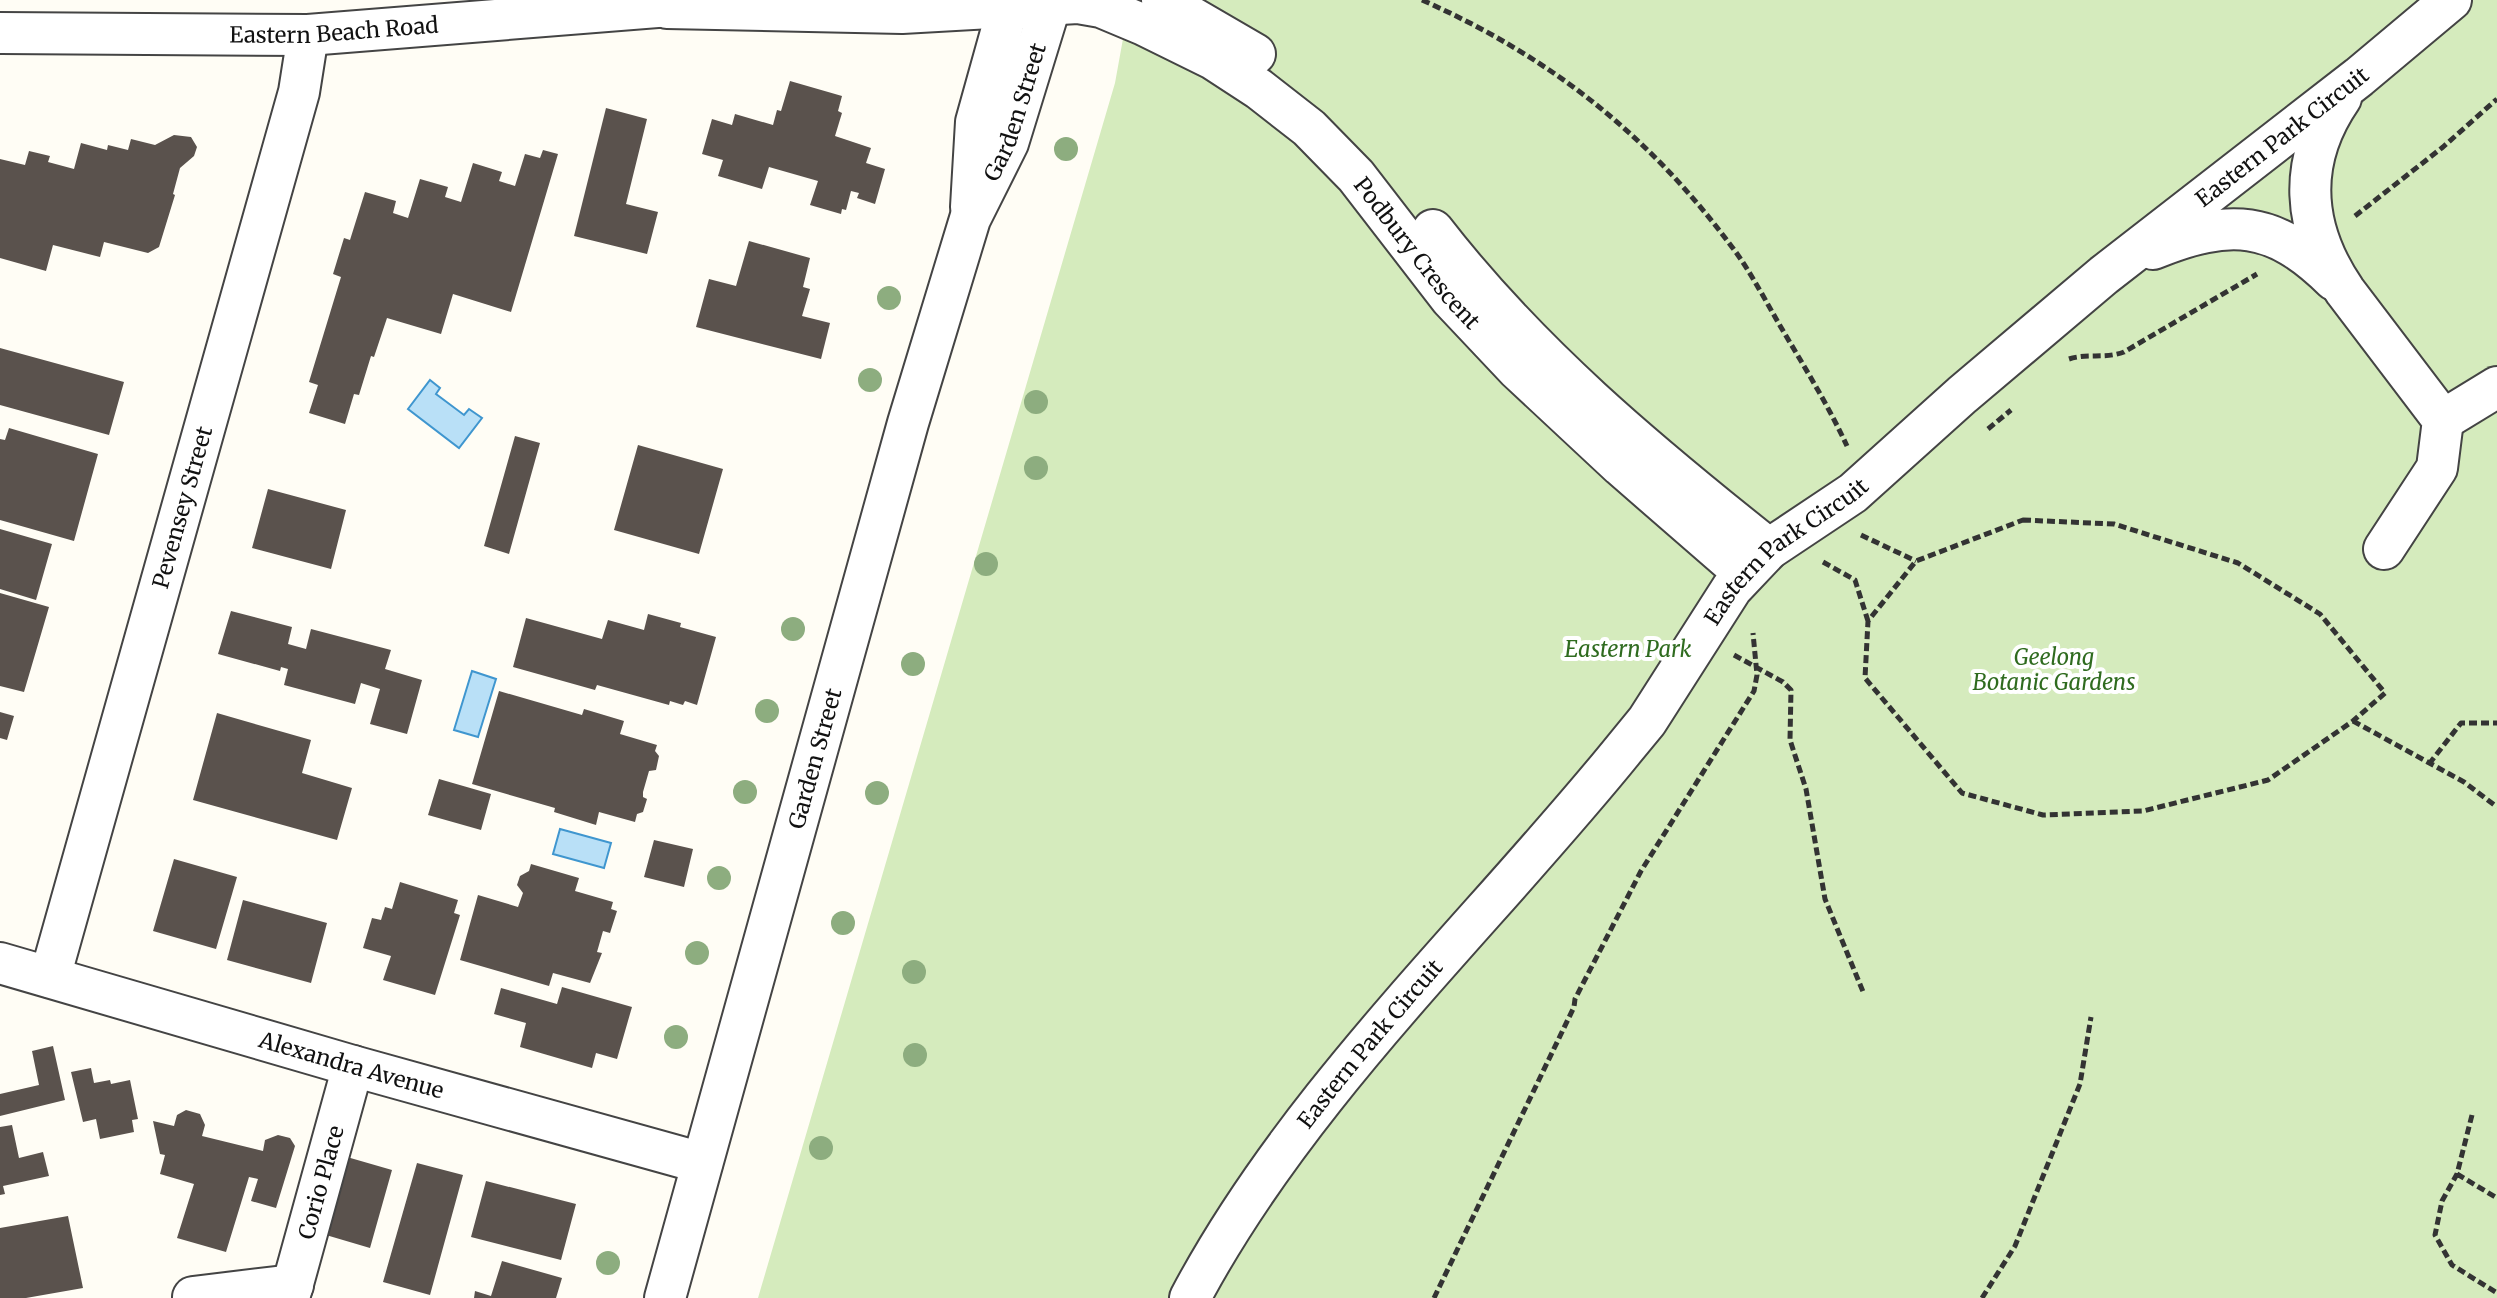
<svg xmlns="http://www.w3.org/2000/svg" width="2497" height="1298" font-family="Merriweather,serif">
	<rect width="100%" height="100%" fill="#fffdf5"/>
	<path fill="#d5ebbd" d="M1130,0H2497V1298H758L1115,83Z"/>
	<path fill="#b9e0f7" stroke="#3f96cf" stroke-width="2" d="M430,380L440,388L436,394L464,415L469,409L482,418L459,448L408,409Z
		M472,671L496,679L478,737L454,730Z
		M560,829L611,843L604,868L553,854Z"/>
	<path fill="#5a524d" d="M790,81L842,96L838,111L842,113L835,136L871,148L866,163L885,169L875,204L857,198L859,193L851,191L846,210L842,209L841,214L810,205L818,181L769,167L762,189L718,176L723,160L702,154L712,119L732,125L735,114L773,125L777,110L781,111Z
		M606,108L647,119L626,204L658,212L647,254L574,236Z
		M174,135L191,137L197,147L194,156L180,168L173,194L175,195L159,247L148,253L104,242L100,257L53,245L46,271L0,258V159L25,165L29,151L50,156L48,162L74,169L81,143L107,150L108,145L128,150L131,139L155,145Z
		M543,150L558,154L511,312L453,294L441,334L387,318L374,357L371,356L359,395L354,394L345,424L309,413L318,385L309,382L341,277L333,274L344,238L350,240L365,192L396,201L393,213L408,218L420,179L448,187L445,197L461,202L473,163L502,172L499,181L515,186L525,154L540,158Z
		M749,241L810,258L803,287L810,289L802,316L830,323L821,359L696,327L709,279L736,286Z
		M0,348L124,382L109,435L0,405Z
		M9,428L98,454L74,541L0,520V439L5,440Z
		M515,436L540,443L509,554L484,546Z
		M638,445L723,469L699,554L614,530Z
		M268,489L346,510L331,569L252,548Z
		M0,529L52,544L36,600L0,589Z
		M0,593L49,607L24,692L0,686Z
		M231,611L292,627L288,644L306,649L311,629L391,650L385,669L422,680L407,734L370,724L380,689L361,683L355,704L284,685L288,669L281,667L280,671L218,654Z
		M648,614L681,623L680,627L716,637L697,705L685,701L683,705L670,701L669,705L597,685L595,690L513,667L526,618L602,639L608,620L644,630Z
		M499,691L582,715L584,709L624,721L620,734L657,745L655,751L659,756L656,770L649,771L643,792V797L647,799L643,812L637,814L635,822L599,812L596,825L554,812L555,808L472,784Z
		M0,712L14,716L7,740L0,738Z
		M217,713L311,740L302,773L352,788L337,840L193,800Z
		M439,779L491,794L481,830L428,815Z
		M654,840L693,849L684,887L644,877Z
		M174,859L237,877L216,949L153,931Z
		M531,864L579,878L575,891L613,902L611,909L617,911L610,933L603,931L597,952L602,953L590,983L553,973L549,986L460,960L478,895L518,907L523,893L517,885L520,876L529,871Z
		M400,882L458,900L454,913L460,915L435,995L383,980L391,956L363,948L372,918L381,920L385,907L392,909Z
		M243,900L327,923L311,983L227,960Z
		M562,987L632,1007L617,1059L596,1053L592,1068L520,1047L526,1023L494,1014L501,988L557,1004Z
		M53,1046L65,1100L0,1116V1094L39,1085L32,1051Z
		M91,1068L94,1083L110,1080L111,1084L130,1080L138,1119L132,1120L134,1132L100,1139L96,1119L83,1122L71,1072Z
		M186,1110L200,1114L205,1125L202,1136L263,1151L265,1140L278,1135L290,1138L295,1146L276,1208L251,1201L258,1179L249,1177L226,1252L177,1238L194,1184L160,1174L165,1155L160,1154L153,1121L174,1126L177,1115Z
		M12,1125L19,1158L43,1152L49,1176L3,1186L5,1194L0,1195V1127Z
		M347,1157L392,1170L370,1248L326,1235Z
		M417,1163L463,1175L430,1295L383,1282Z
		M486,1181L576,1204L561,1260L471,1237Z
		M68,1216L83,1288L26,1298H0V1228Z
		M502,1261L562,1278L556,1298H474L475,1291L491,1296Z"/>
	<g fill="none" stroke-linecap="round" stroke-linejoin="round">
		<g stroke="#444" stroke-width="44">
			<g id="minor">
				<path d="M1162,0L1255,54"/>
				<path id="s1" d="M667,8L902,13L1078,3L1101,7L1144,25L1213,59L1259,89L1309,128L1356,176L1451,299L1517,369L1621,466L1744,573"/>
				<path id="s2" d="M0,33L308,35L695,4"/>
				<path d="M2341,98C2297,162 2302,228 2345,291L2443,420L2437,468L2384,549"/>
				<path d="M971,207L976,122L1010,0"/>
				<path d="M1433,230C1529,354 1647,452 1769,549"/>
				<path d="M2153,249C2230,218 2273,220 2334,280"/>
				<path d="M2443,420L2497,387"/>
				<path id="s3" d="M0,963L353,1066L702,1163"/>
				<path id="s4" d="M50,977L299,92L308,35"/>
				<path d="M193,1297L293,1285"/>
				<path id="s5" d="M289,1298L353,1066"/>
				<path id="s6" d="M665,1298L908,423L970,219L1008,143L1052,0"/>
				<path id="s7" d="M1190,1298C1298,1094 1480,927 1624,749L1647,721L1732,588L1769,549L1853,493L1962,395L2104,275L2359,77L2451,0"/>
			</g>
		</g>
		<path stroke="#333" stroke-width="5" stroke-dasharray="8 4" stroke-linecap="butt" d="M1422,0C1550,57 1648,134 1732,247C1751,272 1766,302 1782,329C1805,368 1828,405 1847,446
			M2355,216L2443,147L2497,99
			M2069,359C2088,353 2105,359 2124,352L2257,274
			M1988,429L2011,410
			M2023,520L2114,524L2238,563L2320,614L2385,693L2353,721L2268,780L2143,811L2043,815L1962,793L1865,678L1868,621L1916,561Z
			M1861,535L1916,561
			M1823,562L1855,580L1868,621
			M1734,655L1783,682L1791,690L1790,740L1806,789L1825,899L1864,994
			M2353,721L2464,782L2497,807
			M2429,764L2461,723H2497
			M2472,1115L2457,1174L2442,1201L2435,1235L2452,1265L2497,1293
			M2457,1174L2497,1198
			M1434,1298L1574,1007L1575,999L1641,871L1754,691L1757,675L1753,633
			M1982,1298L2015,1246L2080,1084L2091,1017"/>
		<use href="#minor" stroke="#fff" stroke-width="40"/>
	</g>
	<g fill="#8dad7f">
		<circle cx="1066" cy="149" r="12"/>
		<circle cx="889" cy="298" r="12"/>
		<circle cx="870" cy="380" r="12"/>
		<circle cx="1036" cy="402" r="12"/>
		<circle cx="1036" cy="468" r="12"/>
		<circle cx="986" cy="564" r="12"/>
		<circle cx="793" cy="629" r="12"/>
		<circle cx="913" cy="664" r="12"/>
		<circle cx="767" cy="711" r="12"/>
		<circle cx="745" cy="792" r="12"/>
		<circle cx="877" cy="793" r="12"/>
		<circle cx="719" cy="878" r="12"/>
		<circle cx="843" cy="923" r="12"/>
		<circle cx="697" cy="953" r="12"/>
		<circle cx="914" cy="972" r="12"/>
		<circle cx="676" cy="1037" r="12"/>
		<circle cx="915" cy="1055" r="12"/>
		<circle cx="821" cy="1148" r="12"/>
		<circle cx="608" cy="1263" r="12"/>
	</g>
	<g text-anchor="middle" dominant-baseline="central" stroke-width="8" stroke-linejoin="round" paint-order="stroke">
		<g font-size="22" fill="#111" stroke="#fff">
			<text stroke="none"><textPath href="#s2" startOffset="334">Eastern Beach Road</textPath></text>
			<text stroke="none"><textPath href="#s6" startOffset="1238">Garden Street</textPath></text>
			<text stroke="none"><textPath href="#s7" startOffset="1608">Eastern Park Circuit</textPath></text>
			<text stroke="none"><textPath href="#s1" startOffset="842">Podbury Crescent</textPath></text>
			<text stroke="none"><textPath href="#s4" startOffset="488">Pevensey Street</textPath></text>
			<text stroke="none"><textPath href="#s7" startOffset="960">Eastern Park Circuit</textPath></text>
			<text stroke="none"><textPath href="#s6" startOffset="560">Garden Street</textPath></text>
			<text stroke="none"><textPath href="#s7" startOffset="312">Eastern Park Circuit</textPath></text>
			<text stroke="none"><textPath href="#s3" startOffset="366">Alexandra Avenue</textPath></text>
			<text stroke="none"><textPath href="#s5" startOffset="120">Corio Place</textPath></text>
		</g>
		<g font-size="22" font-style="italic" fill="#2f6b1f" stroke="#fff">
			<text x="1628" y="649">Eastern Park</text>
			<text x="2054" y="657">Geelong<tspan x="2054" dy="25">Botanic Gardens</tspan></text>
		</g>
	</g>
</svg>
